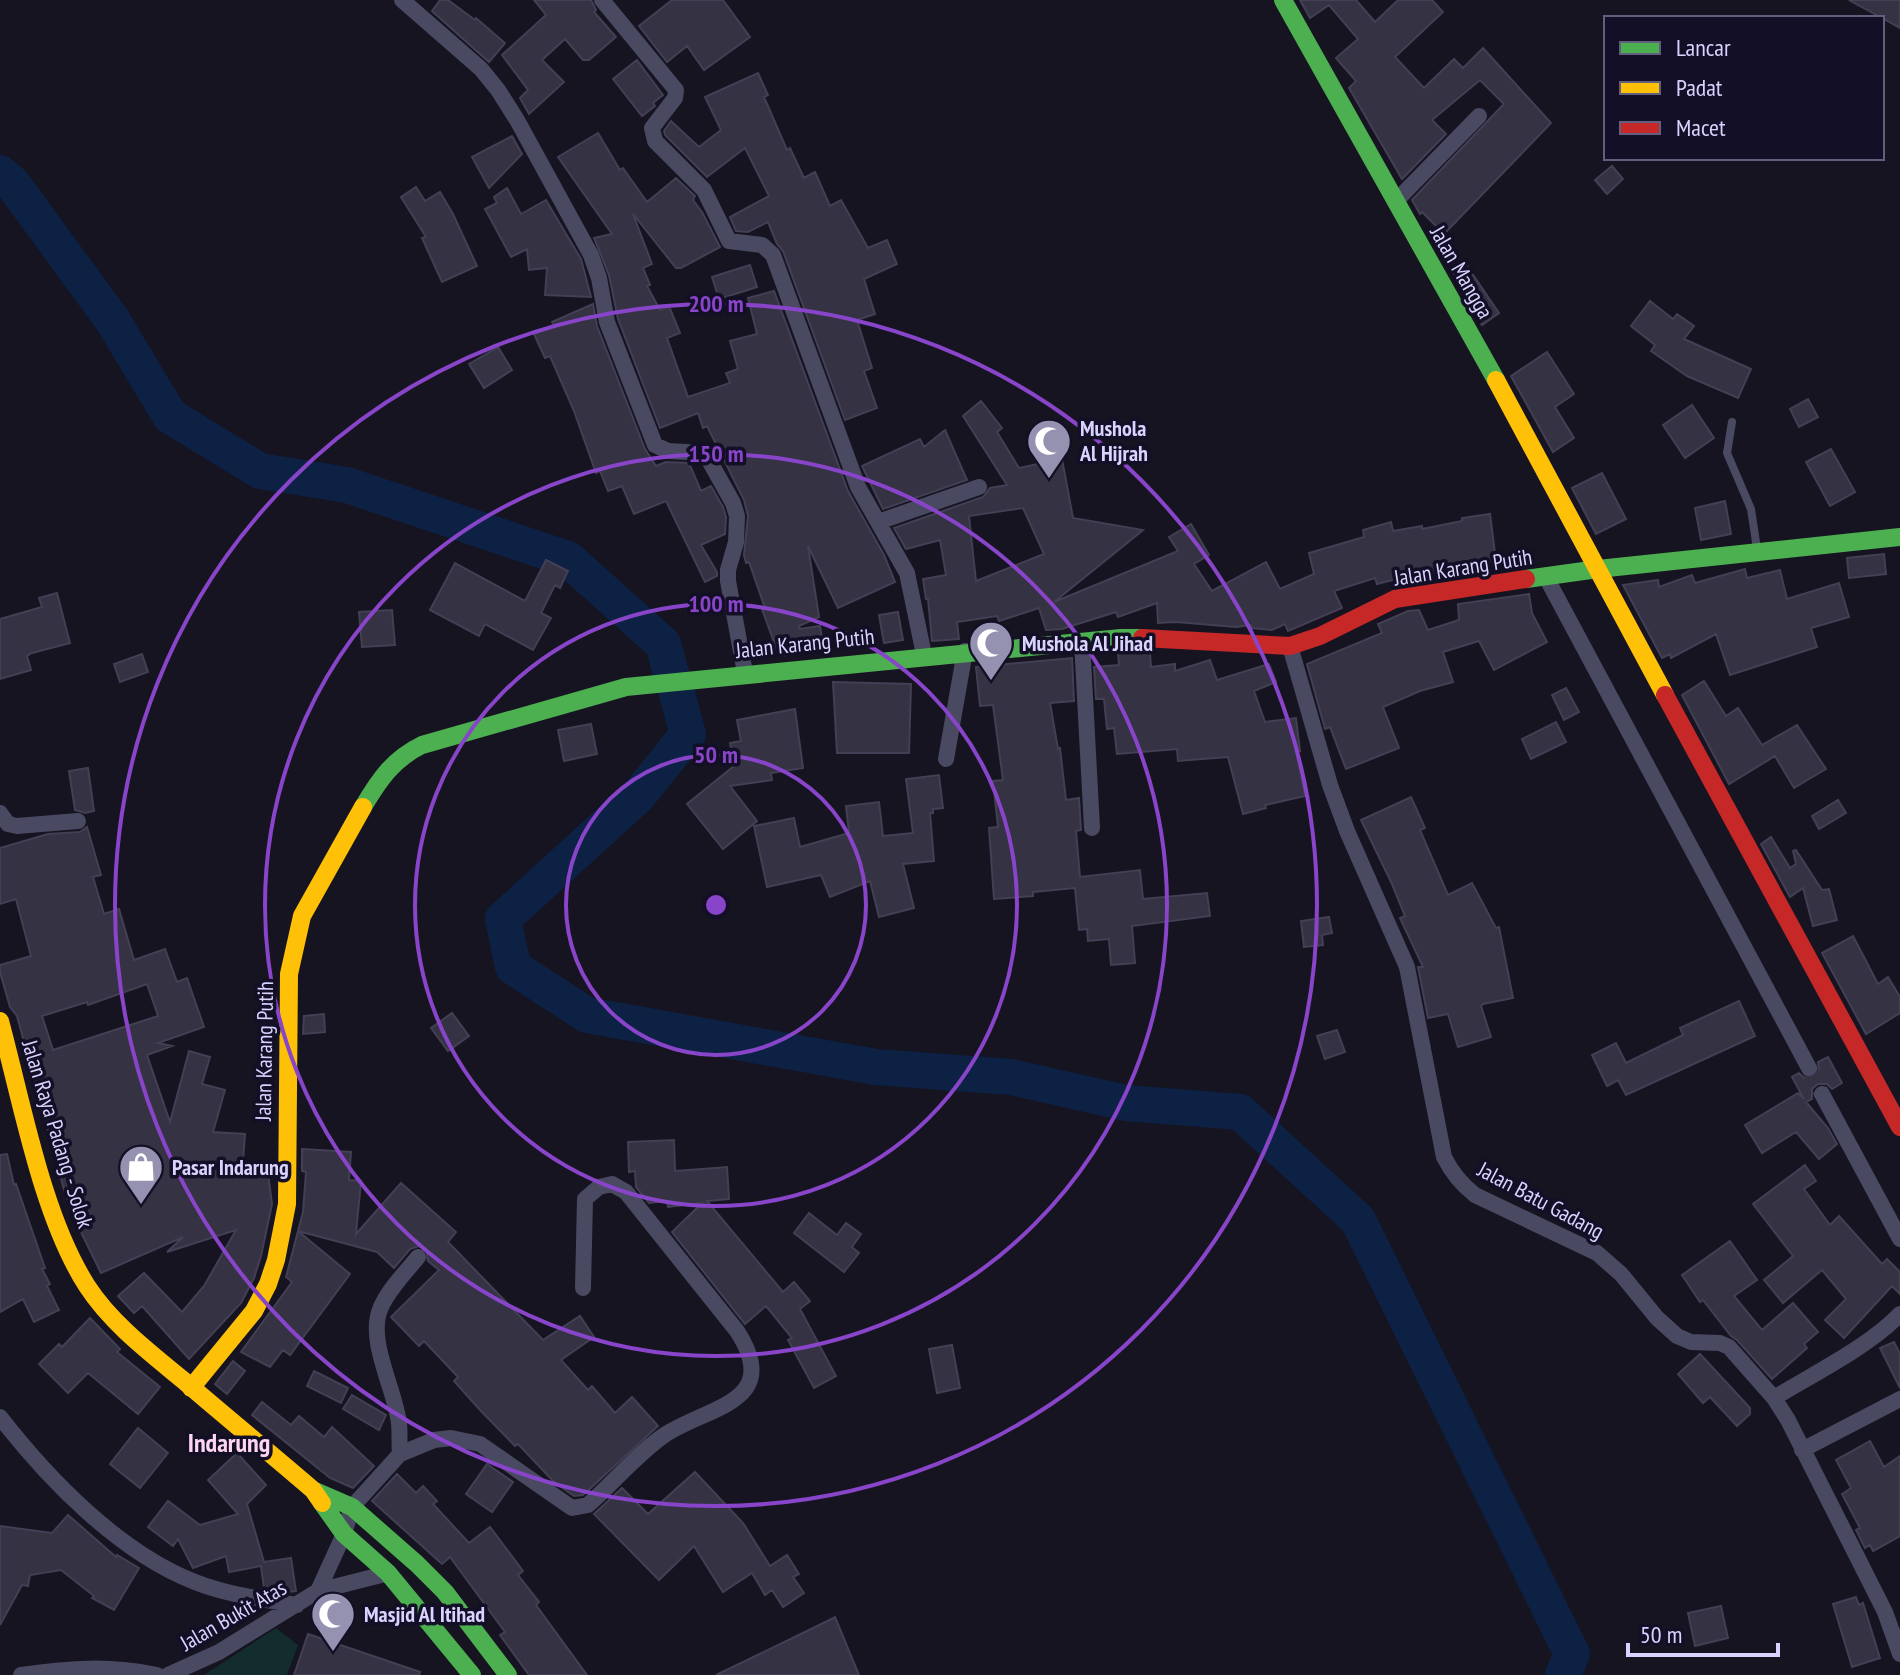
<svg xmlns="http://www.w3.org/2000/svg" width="1900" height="1675" font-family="'PT Sans Narrow',sans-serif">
	<rect width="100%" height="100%" fill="#161421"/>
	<path fill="#132c2d" d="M276,1628L298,1645L287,1675H204Z"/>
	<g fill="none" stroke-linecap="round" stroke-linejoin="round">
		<path stroke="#0d2144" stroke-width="36" d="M0,173L12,183L113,321L170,416L260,471L347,485L568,559L663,644L688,734L638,796L503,919L513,967L587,1015L876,1067L1011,1077L1126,1103L1240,1112L1358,1220L1572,1654L1563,1675"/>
	</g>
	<path fill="#343243" stroke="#433f54" stroke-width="2" fill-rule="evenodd" d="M440,0H448L475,20L476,18L505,43L489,62L432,11Z
		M534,0H591L596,10L594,12L616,37L589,60H583L565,39L542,60L564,82L529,114L520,98L528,90L502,55L546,15Z
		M672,0H723L750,37L704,70L687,46L667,62L639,26Z
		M1300,0H1356L1375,22L1398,0H1432L1443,12L1395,57L1424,88L1454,59L1463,68L1483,48L1551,123L1444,234L1422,212L1420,214L1412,200L1504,104L1480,80L1432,120L1446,134L1402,179L1349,88L1356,81L1336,58L1358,39L1329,5L1310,18Z
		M1849,0H1900V28L1882,18Z
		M637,60L663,95L653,103L655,106L642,116L613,79Z
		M758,73L768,95L764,97L787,150L790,148L804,178L815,172L830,206L841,200L868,248L887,240L897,264L864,279L875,314L857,320L872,368L864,371L877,408L845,420L783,251L777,244L768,222L748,232L736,231L730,217L769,196L745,148L707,177L665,135L664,131L671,121L699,147L721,130L705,97Z
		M598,133L620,170L623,168L647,202L676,178L695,196L693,200L702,212L720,247L681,268H676L633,214L652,264L643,268L650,285L647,286L660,310L669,306L680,333L667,338L688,397L730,383L726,373L738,369L730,341L757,334L748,298L774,291L848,491L884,555L895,582L838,608L808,546L819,617L799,626L800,629L820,626L824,650L779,656L762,609L765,608L749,562L746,563L744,555L748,516L744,500L707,426L703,428L698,413L660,428L618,319L609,275L594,238L612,234L558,157Z
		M512,136L522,154L489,188L472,157Z
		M1612,166L1623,179L1607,194L1595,180Z
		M416,187L425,201L440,192L453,214L477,266L442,282L422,238L426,237L401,197Z
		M507,188L521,214L546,200L581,259L591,297L545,295L547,268L529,270L527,249L511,257L485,209L497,203L494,197Z
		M1465,263L1499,313L1482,325L1453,272Z
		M750,265L757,287L719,299L712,277Z
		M1650,301L1673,319L1677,314L1694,326L1684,339L1751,369L1738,398L1687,376L1651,351L1655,345L1631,326Z
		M593,304L597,326L645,449L656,466L666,462L689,463L701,491L711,486L723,507L726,517L725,534L701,545L717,572V576L705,582L666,501L634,514L622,486L608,491L600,471L596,473L574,411L550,356L545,358L534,334L554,325L552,322Z
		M498,347L512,370L484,388L469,364Z
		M1547,352L1574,394L1555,407L1574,438L1553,452L1511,376Z
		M1808,399L1818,417L1799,427L1790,409Z
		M981,401L1002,428L997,432L1019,468L1062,459L1073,518L1143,530L1054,602L1178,551L1169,537L1191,524L1209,555L1194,564L1212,591L1266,562L1280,589L1314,574L1309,553L1364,537L1363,530L1391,522L1393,531L1422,526V529L1462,521V518L1490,514L1496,561L1408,578V576L1377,584L1375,578L1334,591L1342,608L1288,631L1285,624L1272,630L1252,628L1251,625L1236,627L1176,622L1158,623L1157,603L1118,617L1116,612L1062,629L1046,630L1039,608L999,621L997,616L957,622L959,639L932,641L928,599H926L923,579L946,575L940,540L906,549L894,528L983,497L990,488L1007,485L963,416ZM1023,508L1044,554L976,581L969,516Z
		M1692,405L1714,438L1685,458L1663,425Z
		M945,430L967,480L883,509L862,466L920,439L924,447Z
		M1831,449L1855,492L1830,506L1806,462Z
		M1602,473L1626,519L1596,534L1572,488Z
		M1725,501L1731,534L1701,540L1695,508Z
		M1884,554L1886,574L1849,578L1847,558Z
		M546,560L568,571L560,588L555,585L541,613L551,618L533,650L485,624L479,636L430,610L455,563L525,601Z
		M1745,569L1747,578L1780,570L1787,599L1839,583L1849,617L1811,628L1817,647L1730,675L1716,634L1671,658L1670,654L1662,658L1623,585L1658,580L1659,587L1692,575L1695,583Z
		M57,593L70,643L32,653L27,656L31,670L0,679V619L42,607L39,598Z
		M1529,594L1532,613L1547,642L1494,670L1479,641L1443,652L1453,682L1420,691L1383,707L1399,748L1346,769L1330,727L1325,729L1307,664L1382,633L1378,624L1408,611L1419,610L1428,630L1459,620L1458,604Z
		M392,610L395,645L362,647L359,612Z
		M898,612L903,640L884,643L879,615Z
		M1118,653H1150L1151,667L1175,664V671L1210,660L1217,680L1269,664L1276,682L1254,691L1265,722L1296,718L1300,751H1296L1305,796L1265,805L1266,808L1243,814L1228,757L1178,761L1177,749L1117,754L1114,728L1107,729L1104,699H1096L1094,667L1119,665Z
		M142,654L148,672L120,682L114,664Z
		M1072,658L1074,701L1050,703L1058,749L1060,748L1066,800L1079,798L1081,830L1076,831L1080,877L1140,870L1143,899L1207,893L1210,916L1132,926L1135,963L1111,965L1109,939L1088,941L1087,929L1079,930L1075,888L1033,892V896L994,899L989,828L998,827L993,781L1003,780L993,705L980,706L976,667Z
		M1704,681L1726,716L1738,708L1762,745L1797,725L1826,769L1794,788L1775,756L1729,784L1682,695Z
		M833,682L911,684L909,753H837Z
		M1566,688L1579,712L1564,720L1552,695Z
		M795,709L803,768L771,773L772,780L730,786L757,821L723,849L687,804L734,766L730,743L741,741L737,720Z
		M1556,722L1566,742L1531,759L1522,739Z
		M591,724L597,754L564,761L558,730Z
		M88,768L94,811L85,813L75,810L69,771Z
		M939,775L943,808L933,809V813H930L934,861L903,864L914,908L879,917L870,881L830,897L821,875L767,887L754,826L794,818L800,847L849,833L846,806L879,802L883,836L913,833L906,779Z
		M1411,797L1425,828L1420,830L1448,895L1472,883L1496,928L1499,927L1513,998L1483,1004L1481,1006L1491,1037L1458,1047L1448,1014L1428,1018L1418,967H1423L1400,918L1405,916L1392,884L1361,820Z
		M1838,800L1846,813L1819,829L1812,816Z
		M87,827L101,875L93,877L104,914L119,909L134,960L165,949L177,982L187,978L204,1027L158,1043L172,1046L147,1055L170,1122L189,1051L210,1057L202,1084L225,1090L213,1132L245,1134L242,1176L268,1173L272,1204L261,1256L254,1278L241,1303L189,1359L142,1306L134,1313L118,1296L144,1273L182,1312L204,1286L236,1230L167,1252L183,1237L101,1273L78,1226L64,1190L17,1016L10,1007L0,972V965L31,956L16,899L0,904V848L48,834L80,832ZM147,984L158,1016L53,1050L42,1016L87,1002L88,1005Z
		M1771,837L1790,868L1796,864L1793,851L1796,850L1822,890L1829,889L1837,920L1813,926L1803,888L1790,897L1761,844Z
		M1329,917L1332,933L1322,935L1323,945L1304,947L1301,921Z
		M1853,936L1878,984L1888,977L1900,997V1013L1866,1034L1822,953Z
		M1739,1001L1755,1036L1626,1095L1618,1080L1607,1086L1592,1055L1616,1043L1626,1063L1683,1035L1680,1028Z
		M452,1013L469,1036L448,1051L431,1028Z
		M324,1014L325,1032L303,1034L304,1016Z
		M1337,1030L1345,1052L1325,1059L1317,1036Z
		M1828,1057L1842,1083L1832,1089L1827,1084H1818L1812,1089V1099L1806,1102L1828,1128L1837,1144L1819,1159L1796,1132L1762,1153L1745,1125L1798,1093L1804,1099L1792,1077L1799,1073L1804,1078H1813L1819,1073L1818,1062Z
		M674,1140L675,1171L727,1167L729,1199L707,1201L783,1292L794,1282L810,1301L800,1309L836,1376L814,1388L788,1340L792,1338L766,1306L745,1324L672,1232L702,1203L668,1207L667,1201L649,1203L636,1187L635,1171L629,1172L628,1142Z
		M302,1149L351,1152L349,1180L361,1181L356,1234L401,1183L456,1232L448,1242L543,1340L580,1316L594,1337L561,1360L588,1390L592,1386L615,1413L632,1397L658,1426L583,1495L574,1496L554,1482L518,1444L515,1446L480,1410L454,1381L458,1377L424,1341L419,1346L391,1317L439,1270L428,1261L426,1249L419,1246L410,1249L394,1268L377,1252L298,1231L350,1274L290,1355L283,1350L270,1367L241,1352L292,1282L286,1277L303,1212L306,1172L302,1171Z
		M7,1154L14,1185L16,1184L45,1268L42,1269L50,1284L47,1286L59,1310L34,1322L23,1299L0,1312V1155Z
		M1805,1165L1816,1181L1804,1189L1830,1225L1839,1216L1882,1264L1887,1259L1900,1272V1294L1892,1286L1844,1338L1825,1320L1846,1299L1822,1270L1783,1303L1764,1280L1793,1256L1753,1204Z
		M809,1213L837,1235L846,1223L861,1234L852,1247L859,1253L844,1272L794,1233Z
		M1730,1241L1757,1280L1734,1296L1762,1330L1793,1303L1818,1332L1804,1344L1807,1348L1772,1379L1737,1340L1731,1336L1703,1300L1700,1302L1682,1275Z
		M90,1318L120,1349L117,1352L160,1387L138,1414L88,1373L68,1393L39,1364L59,1344L62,1347Z
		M1894,1342L1900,1354V1388L1880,1348Z
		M952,1345L960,1388L937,1393L929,1349Z
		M1700,1354L1750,1408V1414L1737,1426L1710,1397L1703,1403L1678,1374Z
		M233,1361L245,1371L227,1394L215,1384Z
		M314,1371L348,1388L341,1403L307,1386Z
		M352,1395L386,1415L379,1430L343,1409Z
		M262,1402L291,1425L299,1416L324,1437L332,1427L374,1466L353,1488L330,1478L252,1415Z
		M138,1428L168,1453L140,1488L110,1464Z
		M1870,1441L1884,1467L1900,1456V1536L1873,1551L1870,1545L1865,1548L1856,1530L1860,1528L1842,1494L1851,1488L1836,1460Z
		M237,1453L266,1485L247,1504L264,1562L291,1558L296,1591L287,1592L264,1588L261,1566L229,1572L226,1556L193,1568L178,1539L173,1546L148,1527L168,1501L200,1525L238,1514L208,1480Z
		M487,1464L513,1482L492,1512L466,1494Z
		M695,1472L743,1523L770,1566L787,1555L799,1574L793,1577L804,1593L783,1607L772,1590L765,1595L752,1573L723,1592L694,1546L659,1580L594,1514L622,1488L648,1514Z
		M397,1474L416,1493L423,1486L437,1501L433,1504L469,1543L490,1527L523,1571L518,1575L539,1602L536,1605L587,1675H529L500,1635L505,1632L450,1557L442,1564L372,1501Z
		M68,1515L116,1557L117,1555L139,1568L114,1610L92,1598L94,1596L61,1570L30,1575L28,1586L22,1585L0,1625V1526L52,1533Z
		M1856,1597L1859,1605L1863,1603L1880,1658L1852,1667L1833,1604Z
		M1721,1606L1728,1638L1695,1646L1688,1613Z
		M835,1617L859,1675H716L809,1630Z
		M308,1634L420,1672L419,1675H294Z"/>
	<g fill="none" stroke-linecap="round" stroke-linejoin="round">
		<path stroke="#333142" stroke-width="16" stroke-dasharray="16 8" stroke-linecap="butt" d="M1809,1068L1822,1094"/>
		<path stroke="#4a4962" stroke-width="8" d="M1732,422L1727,453L1751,509L1757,549"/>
		<path stroke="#4a4962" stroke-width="16" d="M402,0L481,69L498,90L517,120L591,255L599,278L607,322L655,445L668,451L705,453L733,503L737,516L736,542L728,570V581L745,673
			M602,0L676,90L675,98L652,128L655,141L704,190L729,241L762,245L773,255L858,487L907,573L924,655
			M1395,202L1479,116
			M878,522L979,487
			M1546,577L1809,1068
			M1082,641L1092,828
			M1290,646L1330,785L1347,831L1407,967L1444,1157C1452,1173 1461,1184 1475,1195L1597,1253L1621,1274L1657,1318L1677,1336L1691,1342L1720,1343L1729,1347L1774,1398L1788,1420L1885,1612L1900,1654
			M946,759L965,651
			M0,813L8,824L17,826L78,821
			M1822,1094L1900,1239
			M1774,1398C1813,1374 1870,1346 1900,1314
			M0,1417C49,1480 120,1553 195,1582C228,1595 262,1599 297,1605
			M1802,1450L1900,1399
			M400,1454C399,1444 400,1433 399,1423C395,1389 366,1339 381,1307C389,1289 405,1273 418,1257
			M318,1591L344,1534L352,1507L400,1454L434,1440L451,1438L480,1444L572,1508L588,1505C613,1483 639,1452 666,1434C710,1406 783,1402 737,1331L626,1192L612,1184L599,1187L585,1199L583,1288
			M21,1675C70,1668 109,1665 157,1675
			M168,1675L219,1652L318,1591L389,1573"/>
		<path stroke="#4caf50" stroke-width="18" d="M1283,0L1496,380
			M1526,579L1598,569L1900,537
			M363,807C379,780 393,759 422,745L626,687L1121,638H1142
			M315,1491L352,1507L417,1564L445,1592L508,1675
			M322,1503L344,1534L388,1573L472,1675"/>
		<path stroke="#ffc107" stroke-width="18" d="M1496,380L1665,695
			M0,1021C22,1102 42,1216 87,1286C111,1323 149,1352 183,1380C226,1417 270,1453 313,1490L322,1503
			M191,1388L254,1311L268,1284L276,1260L287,1204L289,974L302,916L363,807"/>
		<path stroke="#c62828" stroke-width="18" d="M1142,638L1290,646L1320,636L1395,599L1526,579
			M1665,695L1900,1127"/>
	</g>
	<g fill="none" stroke="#8945c9" stroke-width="4">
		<circle cx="716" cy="905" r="150"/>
		<circle cx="716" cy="905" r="301"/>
		<circle cx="716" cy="905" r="451"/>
		<circle cx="716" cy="905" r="601"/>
	</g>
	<defs>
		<g id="mosque-pin" transform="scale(2.3)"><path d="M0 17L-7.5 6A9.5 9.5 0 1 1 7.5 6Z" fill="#9591b1" stroke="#130f26"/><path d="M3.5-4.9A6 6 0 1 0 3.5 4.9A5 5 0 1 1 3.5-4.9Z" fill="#fff"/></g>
		<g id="shop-pin" transform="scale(2.3)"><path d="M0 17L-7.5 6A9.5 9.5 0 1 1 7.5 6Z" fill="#9591b1" stroke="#130f26"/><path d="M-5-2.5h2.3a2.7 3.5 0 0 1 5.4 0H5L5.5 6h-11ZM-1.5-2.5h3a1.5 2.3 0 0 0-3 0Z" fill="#fff"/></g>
	</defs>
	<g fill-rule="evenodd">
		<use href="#mosque-pin" x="1049" y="441"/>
		<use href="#mosque-pin" x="991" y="643"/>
		<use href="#shop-pin" x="141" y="1167"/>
		<use href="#mosque-pin" x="333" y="1614"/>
	</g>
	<g text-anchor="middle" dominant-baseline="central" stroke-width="7" stroke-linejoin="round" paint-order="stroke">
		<g font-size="22" fill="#d9d4ff" stroke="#130f26">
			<text transform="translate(1462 272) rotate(60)">Jalan Mangga</text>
			<text transform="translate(1463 567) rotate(-9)">Jalan Karang Putih</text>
			<text transform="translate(805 643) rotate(-6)">Jalan Karang Putih</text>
			<text transform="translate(264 1051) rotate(-89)">Jalan Karang Putih</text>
			<text transform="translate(58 1134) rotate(73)">Jalan Raya Padang - Solok</text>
			<text transform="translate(1541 1200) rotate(28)">Jalan Batu Gadang</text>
			<text transform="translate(233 1615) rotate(-30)">Jalan Bukit Atas</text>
		</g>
		<g font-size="22" font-weight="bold" fill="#d9d4ff" stroke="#130f26" text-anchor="start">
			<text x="1080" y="428">Mushola<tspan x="1080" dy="25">Al Hijrah</tspan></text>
			<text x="1022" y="643">Mushola Al Jihad</text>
			<text x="172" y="1167">Pasar Indarung</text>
			<text x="364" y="1614">Masjid Al Itihad</text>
		</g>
		<g font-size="26" font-weight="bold" fill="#ffd6f0" stroke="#130f26">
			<text x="229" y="1442">Indarung</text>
		</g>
	</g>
	<circle cx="716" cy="905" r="12" fill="#8945c9" stroke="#130f26" stroke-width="4"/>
	<g font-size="24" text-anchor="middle" font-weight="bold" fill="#8945c9" stroke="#130f26" stroke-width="7" stroke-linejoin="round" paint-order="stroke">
		<text x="716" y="312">200 m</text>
		<text x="716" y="462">150 m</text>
		<text x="716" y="612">100 m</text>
		<text x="716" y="763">50 m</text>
	</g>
	<rect x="1604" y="16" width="280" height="144" fill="#130f26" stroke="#625e7d" stroke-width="2"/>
	<rect x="1620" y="42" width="40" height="12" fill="#4caf50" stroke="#625e7d" stroke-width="2"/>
	<text x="1676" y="56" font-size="24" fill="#d9d4ff">Lancar</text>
	<rect x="1620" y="82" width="40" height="12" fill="#ffc107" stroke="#625e7d" stroke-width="2"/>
	<text x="1676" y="96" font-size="24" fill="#d9d4ff">Padat</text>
	<rect x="1620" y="122" width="40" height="12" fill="#c62828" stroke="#625e7d" stroke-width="2"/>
	<text x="1676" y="136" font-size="24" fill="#d9d4ff">Macet</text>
	<path d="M1628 1643v12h150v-12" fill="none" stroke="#d9d4ff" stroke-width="4"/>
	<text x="1640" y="1643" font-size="24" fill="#d9d4ff" stroke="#130f26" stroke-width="6" paint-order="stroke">50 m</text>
</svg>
